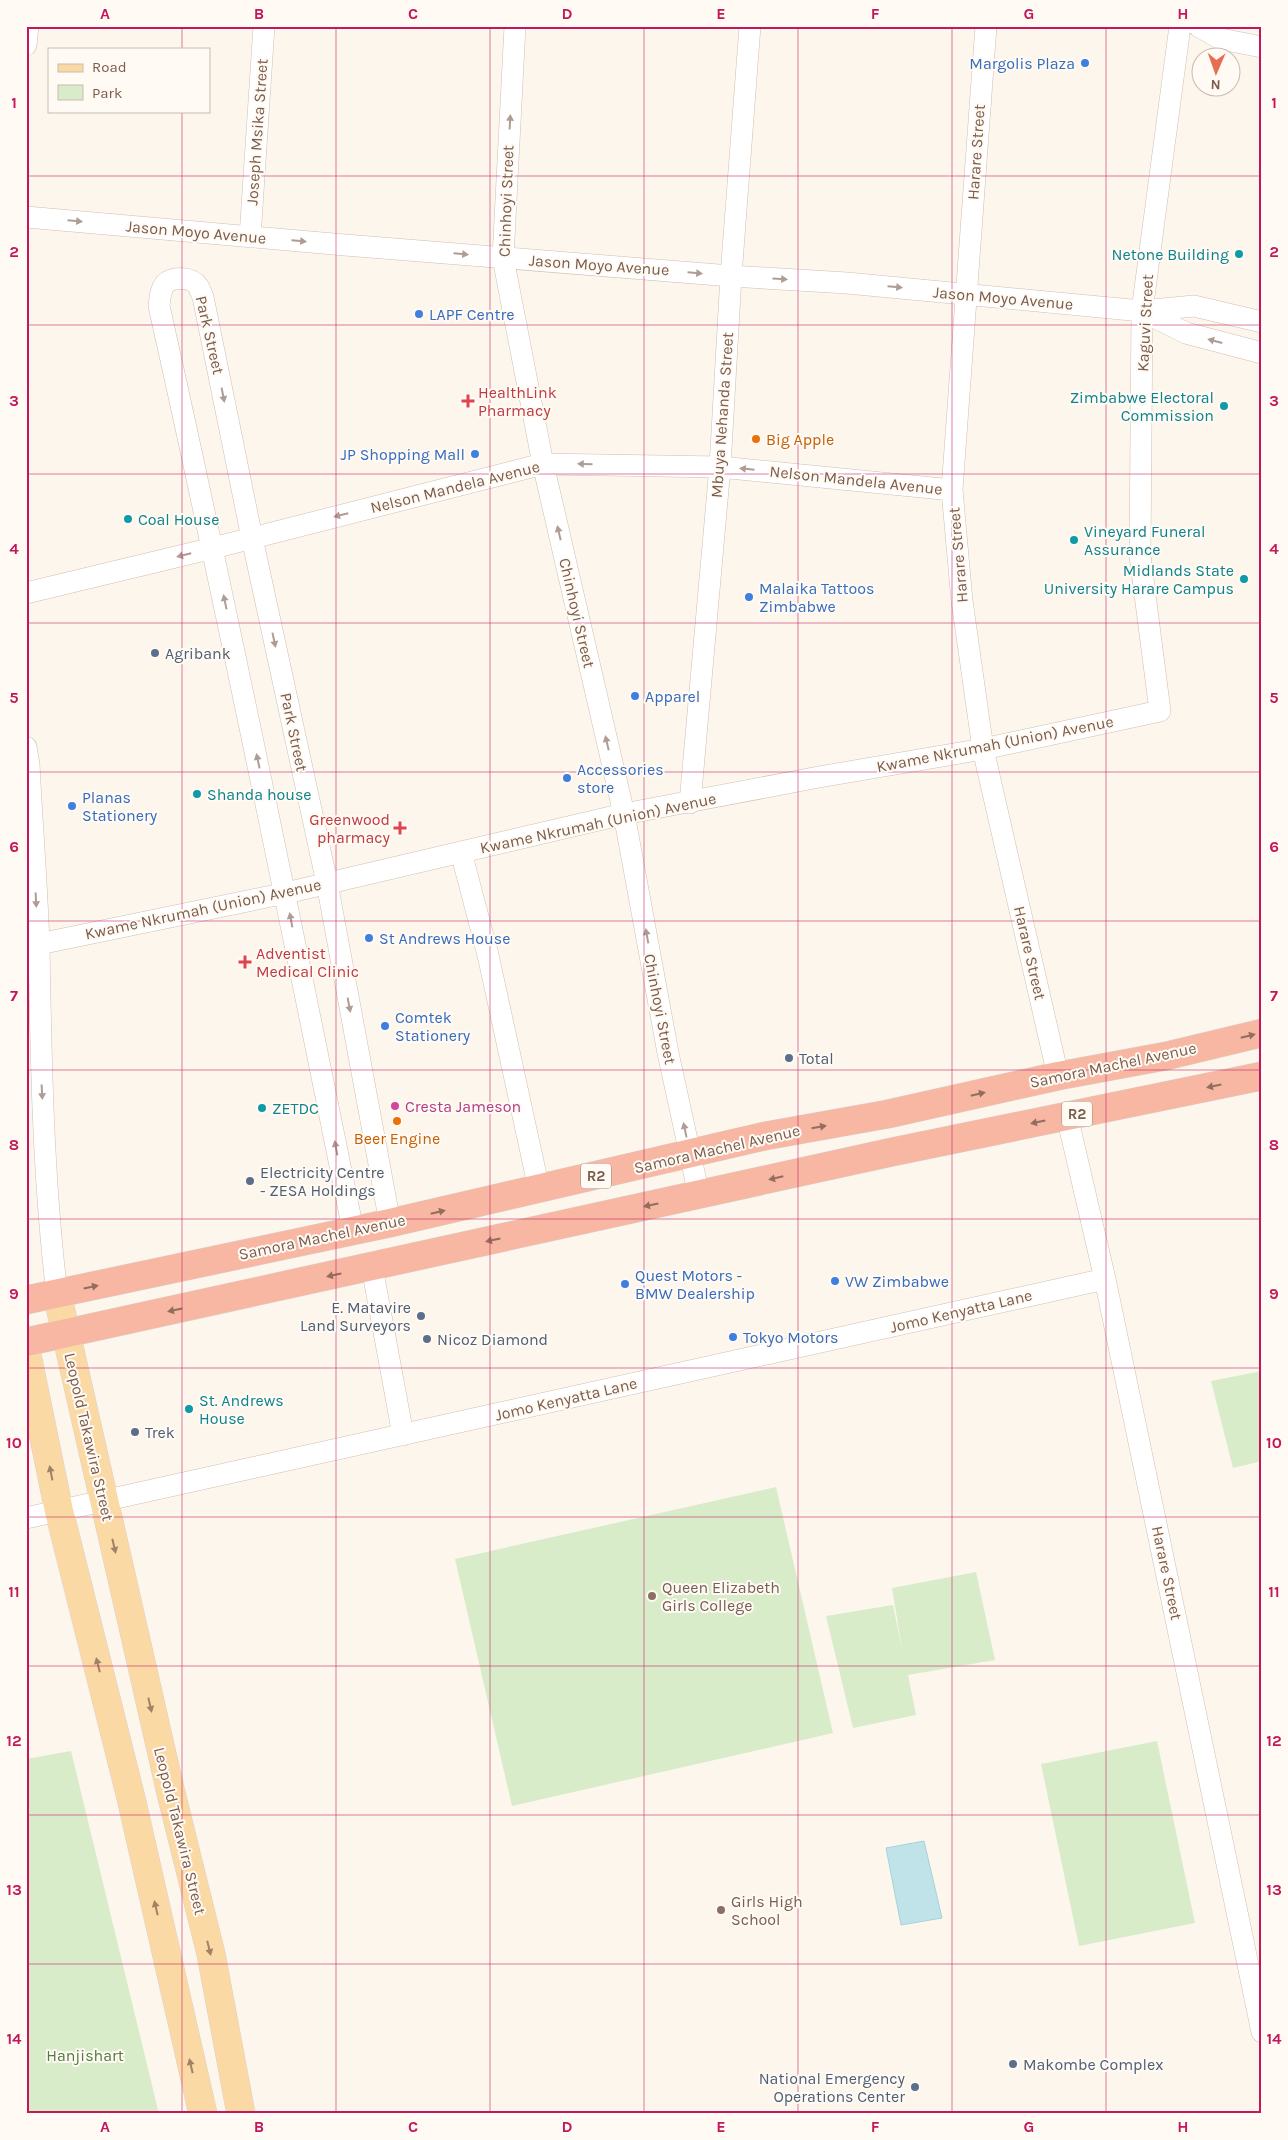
<svg xmlns="http://www.w3.org/2000/svg" width="1288" height="2140" font-family="Karla,sans-serif">
	<rect width="100%" height="100%" fill="#fdf6ec"/>
	<path fill="#d8ecc9" d="M1262,1371V1461L1233,1468L1211,1381Z
		M776,1487L833,1733L512,1806L455,1559Z
		M976,1572L995,1660L908,1675L916,1715L853,1728L826,1616L893,1605L902,1649L892,1588Z
		M1157,1741L1195,1923L1079,1946L1041,1764Z
		M71,1751L159,2114H26V1759Z"/>
	<path fill="#bfe3e8" stroke="#a5d3da" d="M924,1841L942,1918L901,1925L886,1848Z"/>
	<g fill="none" stroke-linecap="round" stroke-linejoin="round">
		<g stroke="#d1beb0" stroke-width="22">
			<path id="minor" d="M515,26L503,258L543,464L624,814L668,1053L699,1195
				M986,26L952,490L962,601L983,749L1058,1076
				M1198,26L1221,39L1262,47
				M26,45L28,26
				M26,217L345,245L731,276L847,283L1142,311L1194,306L1262,322
				M250,237L264,26
				M1142,311L1186,333L1262,353
				M26,593L213,548L543,464L720,467L952,490
				M26,747L29,764C32,824 37,885 39,946C41,1062 43,1178 57,1294
				M690,803L720,467L731,276L750,26
				M461,852L488,955L539,1189
				M39,944L286,893L624,814L819,777L983,749L1160,711L1140,556L1142,311L1180,26
				M1067,1116L1105,1279L1262,2032
				M353,1230C291,922 228,614 159,306C160,299 160,290 165,284C173,276 192,277 198,286C200,289 201,293 203,297L252,538L327,883L390,1223
				M372,1267L403,1435
				M26,1518L1105,1279"/>
		</g>
		<g stroke="#dad1cd" stroke-width="29">
			<path id="major" d="M57,1294L170,1789L211,1954L241,2114
				M26,1350L59,1511L131,1798L203,2114"/>
		</g>
		<g stroke="#dad1cd" stroke-width="29">
			<path id="highway" d="M26,1300L390,1223L765,1136L888,1114L1058,1076L1166,1056L1262,1033
				M26,1342L892,1152L1262,1076"/>
		</g>
		<use href="#minor" stroke="#fff" stroke-width="21"/>
		<use href="#major" stroke="#fbd9a5" stroke-width="28"/>
		<use href="#highway" stroke="#f7b7a3" stroke-width="28"/>
	</g>
	<defs><path id="oneway-solid" d="M-6-.8H1V-3.2L6.5 0L1 3.2V.8H-6Z" transform="scale(1.25)"/></defs>
	<g fill="#af9d94">
		<use href="#oneway-solid" transform="translate(510 122) rotate(-87)"/>
		<use href="#oneway-solid" transform="translate(75 221) rotate(5)"/>
		<use href="#oneway-solid" transform="translate(299 241) rotate(5)"/>
		<use href="#oneway-solid" transform="translate(461 254) rotate(5)"/>
		<use href="#oneway-solid" transform="translate(695 273) rotate(5)"/>
		<use href="#oneway-solid" transform="translate(780 279) rotate(3)"/>
		<use href="#oneway-solid" transform="translate(895 287) rotate(5)"/>
		<use href="#oneway-solid" transform="translate(1215 341) rotate(-165)"/>
		<use href="#oneway-solid" transform="translate(223 395) rotate(79)"/>
		<use href="#oneway-solid" transform="translate(585 464) rotate(-179)"/>
		<use href="#oneway-solid" transform="translate(747 469) rotate(-174)"/>
		<use href="#oneway-solid" transform="translate(341 515) rotate(166)"/>
		<use href="#oneway-solid" transform="translate(559 533) rotate(-103)"/>
		<use href="#oneway-solid" transform="translate(184 555) rotate(166)"/>
		<use href="#oneway-solid" transform="translate(225 602) rotate(-102)"/>
		<use href="#oneway-solid" transform="translate(274 640) rotate(78)"/>
		<use href="#oneway-solid" transform="translate(607 743) rotate(-103)"/>
		<use href="#oneway-solid" transform="translate(258 761) rotate(-102)"/>
		<use href="#oneway-solid" transform="translate(36 900) rotate(87)"/>
		<use href="#oneway-solid" transform="translate(291 920) rotate(-101)"/>
		<use href="#oneway-solid" transform="translate(647 936) rotate(-100)"/>
		<use href="#oneway-solid" transform="translate(349 1005) rotate(79)"/>
		<use href="#oneway-solid" transform="translate(42 1092) rotate(87)"/>
		<use href="#oneway-solid" transform="translate(685 1130) rotate(-102)"/>
		<use href="#oneway-solid" transform="translate(336 1148) rotate(-101)"/>
	</g>
	<g fill="#936e5e">
		<use href="#oneway-solid" transform="translate(1248 1036) rotate(-14)"/>
		<use href="#oneway-solid" transform="translate(1214 1086) rotate(168)"/>
		<use href="#oneway-solid" transform="translate(978 1094) rotate(-13)"/>
		<use href="#oneway-solid" transform="translate(1038 1122) rotate(168)"/>
		<use href="#oneway-solid" transform="translate(819 1127) rotate(-10)"/>
		<use href="#oneway-solid" transform="translate(776 1178) rotate(167)"/>
		<use href="#oneway-solid" transform="translate(651 1205) rotate(168)"/>
		<use href="#oneway-solid" transform="translate(438 1212) rotate(-13)"/>
		<use href="#oneway-solid" transform="translate(493 1240) rotate(168)"/>
		<use href="#oneway-solid" transform="translate(334 1275) rotate(168)"/>
		<use href="#oneway-solid" transform="translate(91 1287) rotate(-12)"/>
		<use href="#oneway-solid" transform="translate(175 1310) rotate(168)"/>
	</g>
	<g fill="#a18267">
		<use href="#oneway-solid" transform="translate(51 1473) rotate(-101)"/>
		<use href="#oneway-solid" transform="translate(114 1546) rotate(77)"/>
		<use href="#oneway-solid" transform="translate(98 1665) rotate(-104)"/>
		<use href="#oneway-solid" transform="translate(150 1705) rotate(77)"/>
		<use href="#oneway-solid" transform="translate(156 1908) rotate(-103)"/>
		<use href="#oneway-solid" transform="translate(209 1948) rotate(76)"/>
		<use href="#oneway-solid" transform="translate(191 2066) rotate(-103)"/>
	</g>
	<path fill="none" stroke="#c2185b" stroke-width="1" stroke-opacity="0.55" d="M182,26V49M336,26V2114M490,26V2114M644,26V2114M798,26V2114M952,26V2114M1106,26V2114M182,111V2114M26,176H1262M26,325H1262M26,474H1262M26,623H1262M26,772H1262M26,921H1262M26,1070H1262M26,1219H1262M26,1368H1262M26,1517H1262M26,1666H1262M26,1815H1262M26,1964H1262"/>
	<g fill="#3f7fe0" stroke="#fffaf3" stroke-width="2">
		<circle cx="1085" cy="63" r="5"/>
		<circle cx="419" cy="314" r="5"/>
		<circle cx="475" cy="454" r="5"/>
		<circle cx="749" cy="597" r="5"/>
		<circle cx="635" cy="696" r="5"/>
		<circle cx="567" cy="778" r="5"/>
		<circle cx="72" cy="806" r="5"/>
		<circle cx="369" cy="938" r="5"/>
		<circle cx="385" cy="1026" r="5"/>
		<circle cx="835" cy="1281" r="5"/>
		<circle cx="625" cy="1284" r="5"/>
		<circle cx="733" cy="1337" r="5"/>
	</g>
	<g fill="#0f9aa8" stroke="#fffaf3" stroke-width="2">
		<circle cx="1239" cy="254" r="5"/>
		<circle cx="1224" cy="406" r="5"/>
		<circle cx="128" cy="519" r="5"/>
		<circle cx="1074" cy="540" r="5"/>
		<circle cx="1244" cy="579" r="5"/>
		<circle cx="197" cy="794" r="5"/>
		<circle cx="262" cy="1108" r="5"/>
		<circle cx="189" cy="1409" r="5"/>
	</g>
	<g fill="#e0444e" stroke="#fffaf3" stroke-width="2">
		<path d="M465.5 393.5h5v5h5v5h-5v5h-5v-5h-5v-5h5z"/>
		<path d="M397.5 820.5h5v5h5v5h-5v5h-5v-5h-5v-5h5z"/>
		<path d="M242.5 954.5h5v5h5v5h-5v5h-5v-5h-5v-5h5z"/>
	</g>
	<g fill="#e8710a" stroke="#fffaf3" stroke-width="2">
		<circle cx="756" cy="439" r="5"/>
		<circle cx="397" cy="1121" r="5"/>
	</g>
	<g fill="#5c6f8a" stroke="#fffaf3" stroke-width="2">
		<circle cx="155" cy="653" r="5"/>
		<circle cx="789" cy="1058" r="5"/>
		<circle cx="250" cy="1181" r="5"/>
		<circle cx="421" cy="1316" r="5"/>
		<circle cx="427" cy="1339" r="5"/>
		<circle cx="135" cy="1432" r="5"/>
		<circle cx="1013" cy="2064" r="5"/>
		<circle cx="915" cy="2087" r="5"/>
	</g>
	<circle fill="#d1479c" stroke="#fffaf3" stroke-width="2" cx="395" cy="1106" r="5"/>
	<g fill="#8d6e63" stroke="#fffaf3" stroke-width="2">
		<circle cx="652" cy="1596" r="5"/>
		<circle cx="721" cy="1910" r="5"/>
	</g>
	<g text-anchor="middle" dominant-baseline="central" stroke-width="4" stroke-linejoin="round" paint-order="stroke">
		<g fill="#fffaf3" stroke="#a28b7f" stroke-width="1">
			<rect x="1062" y="1101.5" width="30" height="25" rx="4"/>
			<rect x="581" y="1163.5" width="30" height="25" rx="4"/>
		</g>
		<g font-size="15" font-weight="bold" fill="#7a5c4d">
			<text x="1077" y="1114">R2</text>
			<text x="596" y="1176">R2</text>
		</g>
		<g font-size="16" fill="#366cbe" stroke="#fffaf3" text-anchor="start">
			<text x="1075" y="63" text-anchor="end">Margolis Plaza</text>
			<text x="429" y="314">LAPF Centre</text>
			<text x="465" y="454" text-anchor="end">JP Shopping Mall</text>
			<text x="759" y="588">Malaika Tattoos<tspan x="759" dy="18">Zimbabwe</tspan></text>
			<text x="645" y="696">Apparel</text>
			<text x="577" y="769">Accessories<tspan x="577" dy="18">store</tspan></text>
			<text x="82" y="797">Planas<tspan x="82" dy="18">Stationery</tspan></text>
			<text x="379" y="938">St Andrews House</text>
			<text x="395" y="1017">Comtek<tspan x="395" dy="18">Stationery</tspan></text>
			<text x="635" y="1275">Quest Motors -<tspan x="635" dy="18">BMW Dealership</tspan></text>
			<text x="845" y="1281">VW Zimbabwe</text>
			<text x="743" y="1337">Tokyo Motors</text>
		</g>
		<g font-size="16" fill="#7a5c4d" stroke="#fffaf3">
			<text transform="translate(257 132) rotate(-86)">Joseph Msika Street</text>
			<text transform="translate(976 152) rotate(-86)">Harare Street</text>
			<text transform="translate(506 201) rotate(-88)">Chinhoyi Street</text>
			<text transform="translate(196 232) rotate(5)">Jason Moyo Avenue</text>
			<text transform="translate(599 265) rotate(4)">Jason Moyo Avenue</text>
			<text transform="translate(1003 298) rotate(5)">Jason Moyo Avenue</text>
			<text transform="translate(1145 323) rotate(-87)">Kaguvi Street</text>
			<text transform="translate(210 335) rotate(77)">Park Street</text>
			<text transform="translate(722 415) rotate(-86)">Mbuya Nehanda Street</text>
			<text transform="translate(856 480) rotate(6)">Nelson Mandela Avenue</text>
			<text transform="translate(455 487) rotate(-14)">Nelson Mandela Avenue</text>
			<text transform="translate(958 555) rotate(-95)">Harare Street</text>
			<text transform="translate(577 613) rotate(77)">Chinhoyi Street</text>
			<text transform="translate(294 732) rotate(78)">Park Street</text>
			<text transform="translate(995 744) rotate(-11)">Kwame Nkrumah (Union) Avenue</text>
			<text transform="translate(598 823) rotate(-12)">Kwame Nkrumah (Union) Avenue</text>
			<text transform="translate(203 909) rotate(-12)">Kwame Nkrumah (Union) Avenue</text>
			<text transform="translate(1030 953) rotate(77)">Harare Street</text>
			<text transform="translate(660 1009) rotate(79)">Chinhoyi Street</text>
			<text transform="translate(1113 1065) rotate(-12)">Samora Machel Avenue</text>
			<text transform="translate(717 1149) rotate(-13)">Samora Machel Avenue</text>
			<text transform="translate(322 1237) rotate(-12)">Samora Machel Avenue</text>
			<text transform="translate(961 1311) rotate(-13)">Jomo Kenyatta Lane</text>
			<text transform="translate(566 1399) rotate(-13)">Jomo Kenyatta Lane</text>
			<text transform="translate(89 1437) rotate(77)">Leopold Takawira Street</text>
			<text transform="translate(1167 1573) rotate(78)">Harare Street</text>
			<text transform="translate(180 1831) rotate(76)">Leopold Takawira Street</text>
		</g>
		<g font-size="16" fill="#0d838f" stroke="#fffaf3" text-anchor="start">
			<text x="1229" y="254" text-anchor="end">Netone Building</text>
			<text x="1214" y="397" text-anchor="end">Zimbabwe Electoral<tspan x="1214" dy="18">Commission</tspan></text>
			<text x="138" y="519">Coal House</text>
			<text x="1084" y="531">Vineyard Funeral<tspan x="1084" dy="18">Assurance</tspan></text>
			<text x="1234" y="570" text-anchor="end">Midlands State<tspan x="1234" dy="18">University Harare Campus</tspan></text>
			<text x="207" y="794">Shanda house</text>
			<text x="272" y="1108">ZETDC</text>
			<text x="199" y="1400">St. Andrews<tspan x="199" dy="18">House</tspan></text>
		</g>
		<g font-size="16" fill="#be3a42" stroke="#fffaf3" text-anchor="start">
			<text x="478" y="392">HealthLink<tspan x="478" dy="18">Pharmacy</tspan></text>
			<text x="390" y="819" text-anchor="end">Greenwood<tspan x="390" dy="18">pharmacy</tspan></text>
			<text x="256" y="953">Adventist<tspan x="256" dy="18">Medical Clinic</tspan></text>
		</g>
		<g font-size="16" fill="#c56008" stroke="#fffaf3" text-anchor="start">
			<text x="766" y="439">Big Apple</text>
			<text x="397" y="1138" text-anchor="middle">Beer Engine</text>
		</g>
		<g font-size="16" fill="#4e5e75" stroke="#fffaf3" text-anchor="start">
			<text x="165" y="653">Agribank</text>
			<text x="799" y="1058">Total</text>
			<text x="260" y="1172">Electricity Centre<tspan x="260" dy="18">- ZESA Holdings</tspan></text>
			<text x="411" y="1307" text-anchor="end">E. Matavire<tspan x="411" dy="18">Land Surveyors</tspan></text>
			<text x="437" y="1339">Nicoz Diamond</text>
			<text x="145" y="1432">Trek</text>
			<text x="1023" y="2064">Makombe Complex</text>
			<text x="905" y="2078" text-anchor="end">National Emergency<tspan x="905" dy="18">Operations Center</tspan></text>
		</g>
		<g font-size="16" fill="#b23c85" stroke="#fffaf3" text-anchor="start">
			<text x="405" y="1106">Cresta Jameson</text>
		</g>
		<g font-size="16" fill="#785e54" stroke="#fffaf3" text-anchor="start">
			<text x="662" y="1587">Queen Elizabeth<tspan x="662" dy="18">Girls College</tspan></text>
			<text x="731" y="1901">Girls High<tspan x="731" dy="18">School</tspan></text>
		</g>
		<g font-size="16" fill="#537a41" stroke="#fffaf3">
			<text x="85" y="2055">Hanjishart</text>
		</g>
	</g>
	<rect width="1288" height="2140" fill="none" stroke="#fffaf3" stroke-width="55"/>
	<rect x="48" y="48" width="162" height="65" fill="#fffaf3" stroke="#cabbb1"/>
	<rect x="58" y="64" width="25" height="8" fill="#fbd9a5" stroke="#cabbb1"/>
	<text x="92" y="72" font-size="15" fill="#7a5c4d">Road</text>
	<rect x="58" y="85" width="25" height="15" fill="#d8ecc9" stroke="#cabbb1"/>
	<text x="92" y="98" font-size="15" fill="#7a5c4d">Park</text>
	<g transform="translate(1216 72) rotate(182)"><circle r="24" fill="#fffaf3" stroke="#cabbb1"/>
	<path d="M0-4L9 19L0 12L-9 19Z" fill="#e76f51"/>
	<text y="-8" font-size="14" font-weight="bold" text-anchor="middle" fill="#7a5c4d">N</text>
	</g>
	<rect x="28" y="28" width="1232" height="2084" fill="none" stroke="#c2185b" stroke-width="2"/>
	<g font-size="16" text-anchor="middle" font-weight="bold" fill="#c2185b">
		<text x="105" y="19">A</text>
		<text x="259" y="19">B</text>
		<text x="413" y="19">C</text>
		<text x="567" y="19">D</text>
		<text x="721" y="19">E</text>
		<text x="875" y="19">F</text>
		<text x="1029" y="19">G</text>
		<text x="1183" y="19">H</text>
		<text x="14" y="108">1</text>
		<text x="1274" y="108">1</text>
		<text x="14" y="257">2</text>
		<text x="1274" y="257">2</text>
		<text x="14" y="406">3</text>
		<text x="1274" y="406">3</text>
		<text x="14" y="554">4</text>
		<text x="1274" y="554">4</text>
		<text x="14" y="703">5</text>
		<text x="1274" y="703">5</text>
		<text x="14" y="852">6</text>
		<text x="1274" y="852">6</text>
		<text x="14" y="1001">7</text>
		<text x="1274" y="1001">7</text>
		<text x="14" y="1150">8</text>
		<text x="1274" y="1150">8</text>
		<text x="14" y="1299">9</text>
		<text x="1274" y="1299">9</text>
		<text x="14" y="1448">10</text>
		<text x="1274" y="1448">10</text>
		<text x="14" y="1597">11</text>
		<text x="1274" y="1597">11</text>
		<text x="14" y="1746">12</text>
		<text x="1274" y="1746">12</text>
		<text x="14" y="1895">13</text>
		<text x="1274" y="1895">13</text>
		<text x="14" y="2044">14</text>
		<text x="1274" y="2044">14</text>
		<text x="105" y="2132">A</text>
		<text x="259" y="2132">B</text>
		<text x="413" y="2132">C</text>
		<text x="567" y="2132">D</text>
		<text x="721" y="2132">E</text>
		<text x="875" y="2132">F</text>
		<text x="1029" y="2132">G</text>
		<text x="1183" y="2132">H</text>
	</g>
</svg>
